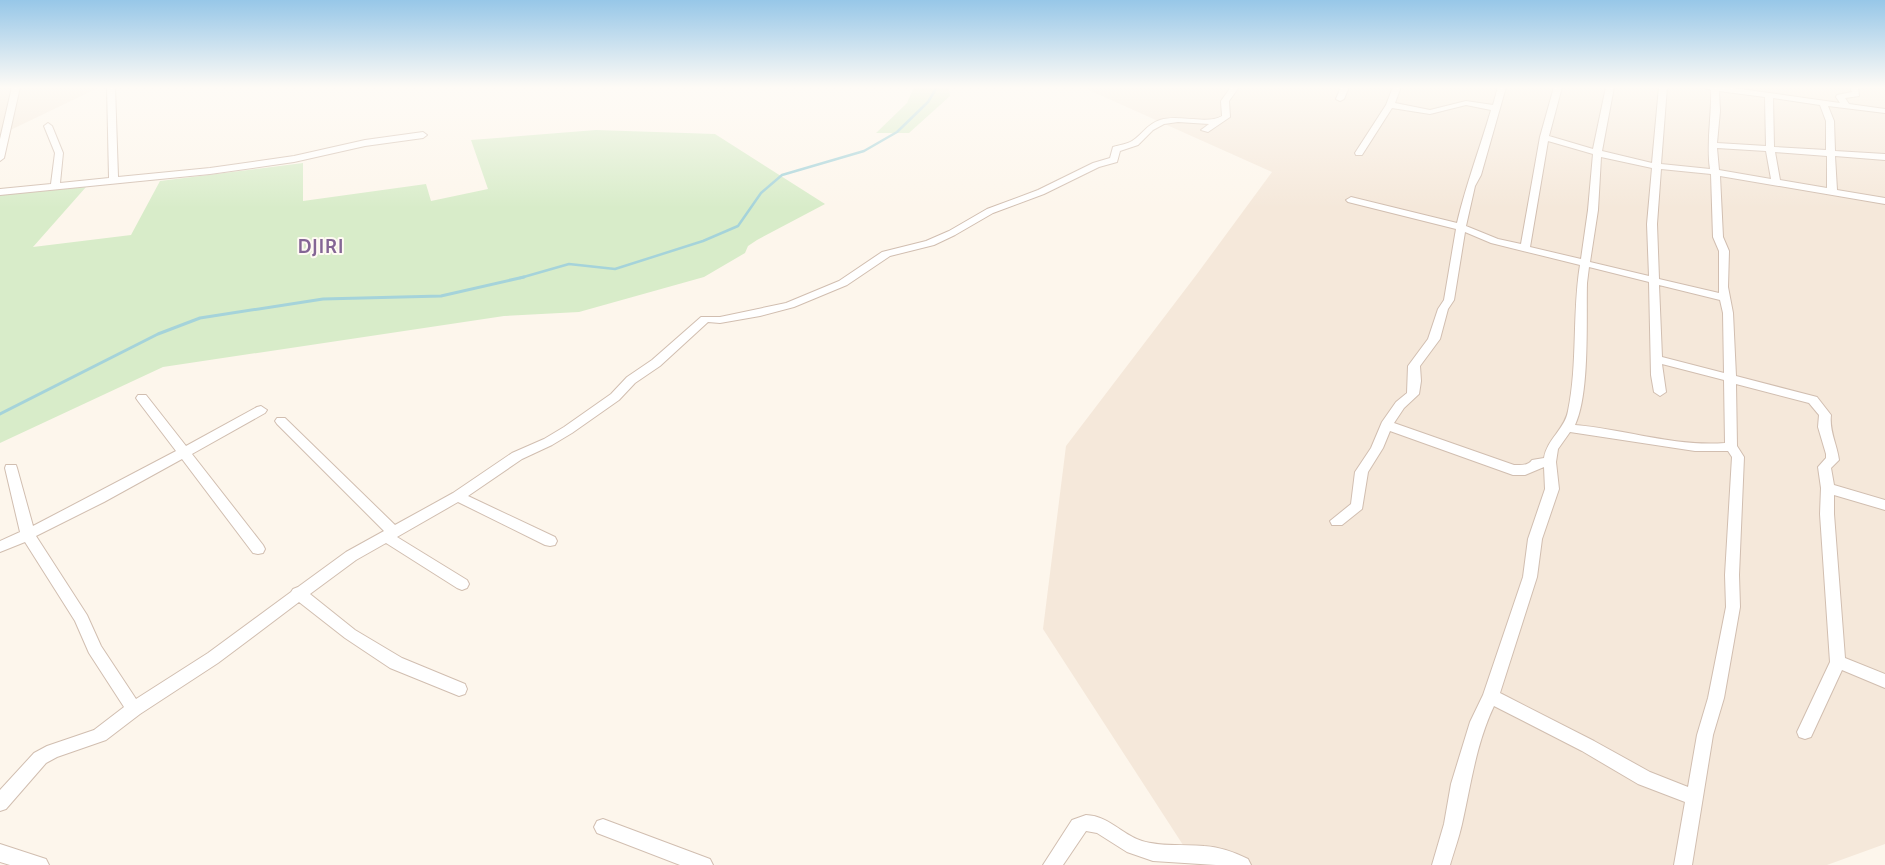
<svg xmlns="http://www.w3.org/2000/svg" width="1885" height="865" font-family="Cabin,sans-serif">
	<rect width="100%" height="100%" fill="#fdf6ec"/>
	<path fill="#f5e8da" d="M0,87H100L0,135Z
		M1082,87H1885V844L1827,865H1196L1043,629L1066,446L1197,274L1272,172Z"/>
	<path fill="#d8ecc9" d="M914,87H949L950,96L909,133H876L907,103Z
		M596,130L715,134L825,204L757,240L748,246L745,253L704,277L579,312L504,316L163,367L0,443V194L86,187L33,247L131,235L160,181L303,163V201L426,184L431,201L488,189L471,140Z"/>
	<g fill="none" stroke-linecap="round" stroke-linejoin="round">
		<path stroke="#a5d3da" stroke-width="2.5" d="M520,278L569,264L615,269L703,241L738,226L761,193L782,175L864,151L897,132L928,102L937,87"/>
		<path stroke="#a5d3da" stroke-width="3" d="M0,414L158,334L200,318L323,299L441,296L524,277"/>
		<g stroke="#d1beb0" stroke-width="2">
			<path id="minor" d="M12,87H20L4,158L0,161V139Z
				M107,87H115L118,177L210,168L294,156L365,140L423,132L427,135L423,138L365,146L294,162L210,174L0,195V189L51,184L55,153L44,126L48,123L52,126L63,153L60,183L109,178Z
				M1231,87H1239L1229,101L1230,117L1208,132L1201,130L1209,124L1178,122L1164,124L1153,130L1138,145L1120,151L1117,162L1099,167L1044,194L993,213L955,235L934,245L890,256L847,285L794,307L760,316L720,323L708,322L660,366L635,383L619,400L572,433L552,445L522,459L468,496L555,537L557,541L555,545L550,546L545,545L458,502L397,537L467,580L469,584L467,588L462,590L457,588L386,543L356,560L310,594L355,630L402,658L465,684L467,689L465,694L459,696L390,668L345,638L299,602L218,663L140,714L106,740L57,757L46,763L6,809L0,811V790L34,753L47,746L94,730L124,707L89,653L75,621L25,542L0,552V541L20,532L5,468L6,465H16L17,468L33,526L176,451L138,401L136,398L138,395H146L186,446L257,407L261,406L267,410L265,413L192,454L263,545L265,549L263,553L258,554L253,553L182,459L104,502L36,536L87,615L101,646L136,699L208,653L291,592L293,589L298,587L346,552L384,531L277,424L275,421L277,418H285L395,525L453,493L512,453L544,439L564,427L611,394L627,377L652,360L701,317H720L786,303L839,281L882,252L926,241L949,231L987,209L1038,190L1093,163L1110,158L1113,147C1119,145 1127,144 1132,141C1142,135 1147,124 1160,120C1178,114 1207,125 1222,116L1221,101Z
				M1341,87H1349L1344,99L1340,101L1336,99Z
				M1393,87H1401L1395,103L1430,110L1466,101L1493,105L1498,87H1506L1481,175L1475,186L1466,226L1498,239L1521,244L1540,137L1554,87H1562L1549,136L1593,149L1606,87H1614L1602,151L1652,163L1659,87H1667L1661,164L1710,169C1706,143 1712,116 1711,90L1702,87H1726L1840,103L1836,97L1837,95L1852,92L1850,87H1858L1859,96L1845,98L1849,104L1885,109V113L1828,106L1834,121L1835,151L1885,154V160L1835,156L1837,190L1885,198V204L1720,176L1723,237L1729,251L1728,287L1733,313L1736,376L1817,397L1831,415C1829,431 1837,444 1839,460L1831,468L1834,485L1885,500V510L1834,495V514L1845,658L1885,674V688L1842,670L1811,737L1805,739L1799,737L1797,732L1830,662L1820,514L1821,488L1818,467L1826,458V454L1818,427L1819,415L1809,403L1736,384L1737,446L1744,457L1739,575L1740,607L1724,698L1713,735L1692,865H1674L1685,802L1638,784L1582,751L1494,706C1476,744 1471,784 1462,824C1459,838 1454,851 1450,865H1432L1444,824L1451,784L1470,722L1483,695L1523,577L1528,539L1545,489L1544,467L1525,475H1513L1390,431L1383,448L1368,472L1362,509L1342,525H1332L1330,521L1351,504L1355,472L1371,448L1382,422L1396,402L1407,393L1408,366L1428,339L1438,309L1444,300L1456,229L1348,202L1346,200L1351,197L1457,223C1466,184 1480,148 1491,110L1466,105L1430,114L1392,108L1362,155H1356L1355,153L1386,105ZM1719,91L1765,97L1766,146L1717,143L1720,111ZM1773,98L1820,105L1826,121V150L1774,147ZM1548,141L1593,154L1588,210L1581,259L1530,247ZM1717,148L1766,151L1771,179L1719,170ZM1775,152L1827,156V188L1780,180ZM1601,157L1652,168L1647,224L1649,276L1590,262L1598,210ZM1661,169L1711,174L1713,237L1719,251V293L1659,279L1657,224ZM1465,232L1491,243L1580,265C1572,313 1578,363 1568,411C1565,429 1547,439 1544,458L1532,460C1528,466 1521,465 1514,465L1394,423L1404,408L1419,394L1421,381L1420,366L1440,339L1448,309L1454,300ZM1589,267L1649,282L1651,375L1654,392L1660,396L1666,392L1662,364L1724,380L1725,443C1675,447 1624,429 1575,425C1590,393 1586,320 1587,283ZM1659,285L1720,300L1723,313L1724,373L1662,357ZM1570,432L1695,451H1728L1732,457L1725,575L1726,607L1708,698L1697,735L1688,787L1650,772L1594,741L1500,693L1537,577L1542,539L1559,489L1556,462L1558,449Z
				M1086,815C1109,816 1121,834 1142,841C1161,847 1183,844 1204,846C1220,847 1234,852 1248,859L1251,865H1216L1153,861L1127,852L1097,833L1086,831L1063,865H1043L1072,820Z
				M603,819L710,859L713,865H680L597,833L594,827L597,821Z
				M0,844L46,859L49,865H10L0,862Z"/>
		</g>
		<use href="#minor" fill="#fff" fill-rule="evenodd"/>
	</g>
	<linearGradient id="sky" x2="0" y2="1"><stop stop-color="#97c7e8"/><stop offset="0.42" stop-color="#fefbf6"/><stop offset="1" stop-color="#fefbf6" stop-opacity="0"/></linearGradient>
	<rect width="1885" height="208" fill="url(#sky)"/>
	<g text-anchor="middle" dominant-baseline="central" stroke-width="4" stroke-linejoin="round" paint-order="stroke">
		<g font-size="19" font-weight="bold" letter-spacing="1" fill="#846695" stroke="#fffaf3">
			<text x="321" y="246">DJIRI</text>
		</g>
	</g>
</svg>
